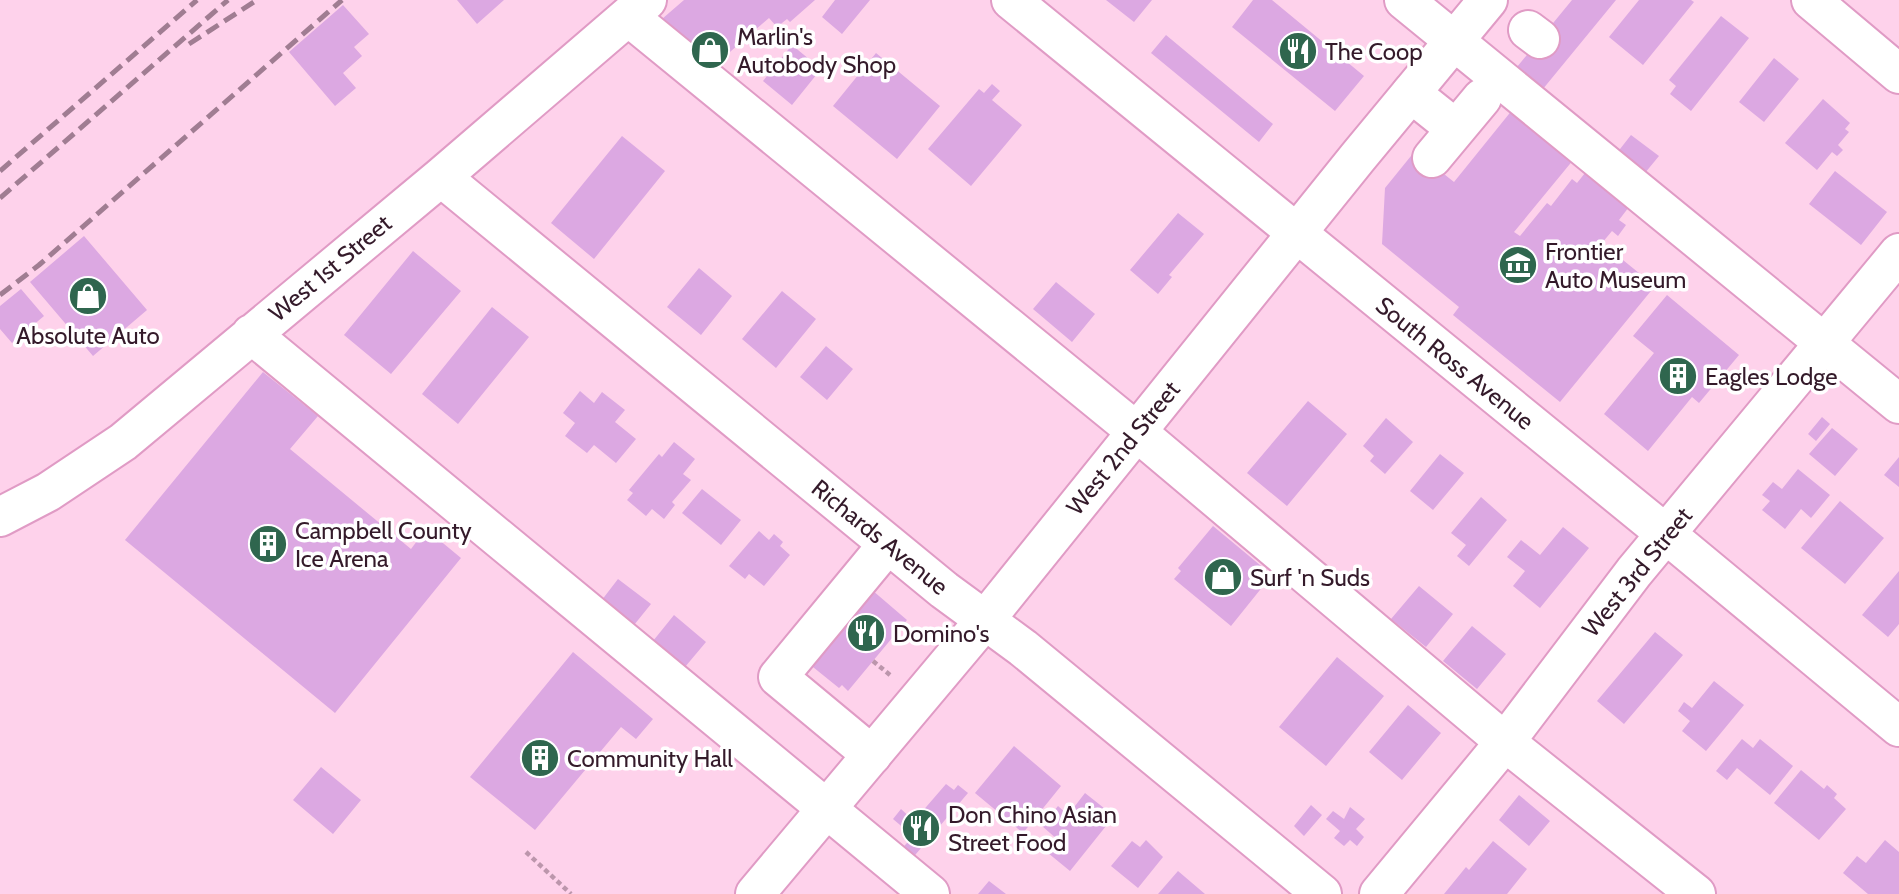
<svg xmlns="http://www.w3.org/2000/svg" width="1899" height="894" font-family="Cabin,sans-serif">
	<rect width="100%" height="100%" fill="#fed2eb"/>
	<path fill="#dca8e2" d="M457,0H504L477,24Z
		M684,0H815L790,22L787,19L777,27L769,18L707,72L662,19Z
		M835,0H870L842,34L822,17Z
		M1106,0H1152L1134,22Z
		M1253,0H1272L1364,76L1335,111L1232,27Z
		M1572,0H1616L1538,95L1512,73Z
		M1639,0H1691L1694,2L1643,65L1609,37Z
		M343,5L369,34L354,47L362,56L343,73L356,88L335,106L289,52Z
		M1721,16L1749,38L1691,111L1670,94L1676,86L1669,80Z
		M1166,35L1273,124L1259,142L1151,53Z
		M792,45L821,69L792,105L763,81Z
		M876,53L940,106L897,159L833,106Z
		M1774,58L1799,79L1764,122L1739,102Z
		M992,84L1000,91L992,100L1022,125L971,186L928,149L979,89L984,93Z
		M1823,99L1850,123L1845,129L1849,132L1838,145L1843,150L1837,156L1832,152L1817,170L1785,143Z
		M1513,109L1574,159L1514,232L1520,236L1547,203L1551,206L1572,179L1577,183L1589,168L1632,203L1619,220L1626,225L1618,236L1612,231L1602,243L1655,286L1560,402L1453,315L1459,307L1382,244L1385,188L1415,151L1454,182Z
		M1631,135L1659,156L1640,179L1613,158Z
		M622,136L665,171L594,259L551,223Z
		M1835,171L1887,212L1861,245L1809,204Z
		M1178,213L1204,234L1169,275L1172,277L1158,294L1130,270Z
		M84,236L147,310L93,356L30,282Z
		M413,251L461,291L391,374L344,335Z
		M699,268L732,296L701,335L667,307Z
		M1056,282L1095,314L1072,342L1033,309Z
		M21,289L44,316L12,343L0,329V306Z
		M782,291L816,319L776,368L742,339Z
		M1667,295L1739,355L1699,403L1692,397L1648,451L1604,414L1654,353L1633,336Z
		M492,307L529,337L458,424L422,394Z
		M826,346L853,369L827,400L800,377Z
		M263,372L318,416L290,449L411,549L426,529L461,558L335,713L125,540Z
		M580,391L594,403L602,392L625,410L615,422L636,439L616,463L594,445L587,453L565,436L575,423L563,413Z
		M1308,401L1347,434L1287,506L1247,473Z
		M1822,417L1830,424L1816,441L1808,434Z
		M1386,418L1413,442L1385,474L1370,461L1374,456L1363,446Z
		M1832,428L1858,449L1835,476L1809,454Z
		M674,442L695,459L683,474L691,480L672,502L675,505L664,519L652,509L646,516L627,500L633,493L629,490L659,454L662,457Z
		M1440,454L1464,473L1433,510L1410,491Z
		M1899,457V487L1884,475Z
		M1798,469L1830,495L1811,518L1801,509L1785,529L1762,510L1770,501L1762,495L1773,482L1782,489Z
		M702,489L741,520L721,545L682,513Z
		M1481,497L1507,520L1469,566L1457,556L1466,545L1451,533Z
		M1840,501L1884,538L1845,584L1801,548Z
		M1213,526L1272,575L1231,626L1174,579L1181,571L1178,568Z
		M1563,527L1589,548L1540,608L1513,586L1525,571L1507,557L1521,540L1540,555Z
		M759,531L769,540L774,534L783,542L780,546L790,555L764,586L749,574L745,579L729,566Z
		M1899,571V624L1888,637L1862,615Z
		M618,579L651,604L630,630L598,605Z
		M1419,586L1453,614L1426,647L1391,619Z
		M872,590L907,620L848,691L842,685L839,688L808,663Z
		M674,615L706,642L685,667L653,641Z
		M1472,626L1506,654L1477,689L1443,661Z
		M1655,632L1683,655L1624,724L1597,701Z
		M573,652L653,719L636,739L621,727L535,830L470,777Z
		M1337,657L1384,696L1326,766L1279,727Z
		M1714,681L1744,705L1706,751L1682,731L1690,721L1678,711L1684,702L1692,708Z
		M1408,705L1441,733L1402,780L1369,752Z
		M1742,739L1753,748L1760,739L1793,766L1770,795L1737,768L1727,780L1716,771Z
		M1014,746L1061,786L1023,833L975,793Z
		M321,767L361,800L333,834L293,800Z
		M1801,770L1824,789L1827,785L1837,794L1834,798L1846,809L1819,840L1774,803Z
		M946,784L954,790L958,785L968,793L910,861L899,852L913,836L893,819L901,809L914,821Z
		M1085,793L1114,816L1070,871L1048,853L1058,840L1042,826L1058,806L1068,815Z
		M1519,795L1550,821L1529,846L1499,820Z
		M1311,805L1322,815L1304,836L1294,826Z
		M1350,807L1365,819L1356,829L1364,837L1357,846L1350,840L1344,846L1334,838L1340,831L1326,819L1333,811L1344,819Z
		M1146,840L1163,857L1138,888L1111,866L1132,841L1140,847Z
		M1885,840L1899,852V894H1868L1843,873L1857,856L1866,863Z
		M1493,841L1527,869L1507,894H1444L1466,867L1469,870Z
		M1178,871L1205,894H1158Z
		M989,881L1006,894H978Z"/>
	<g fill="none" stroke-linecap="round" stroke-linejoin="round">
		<g stroke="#e09bc5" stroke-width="42">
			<path id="minor" d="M1011,0L1666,534L1899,727
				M1404,0L1899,404
				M1811,0L1899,74
				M629,17L1137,432L1505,742L1696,894
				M1528,30L1540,39
				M1411,93L1456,129
				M1432,158L1482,98
				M441,177L944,590L1023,648L1322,894
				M251,334L930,894
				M0,517L48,492L123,442L441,177L647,0
				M872,755L778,677L888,544
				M1379,894L1505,742L1634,572L1899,253"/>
		</g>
		<g stroke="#e09bc5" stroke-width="42">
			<path id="major" d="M755,894L985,620L1358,157L1488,0"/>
		</g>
		<path stroke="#bc96ac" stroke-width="4.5" stroke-dasharray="5 3.5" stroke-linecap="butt" d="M873,661L890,675
			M526,852L571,894"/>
		<use href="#minor" stroke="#fff" stroke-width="38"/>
		<use href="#major" stroke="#fff" stroke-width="38"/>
		<path stroke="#a07d92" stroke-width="5" stroke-dasharray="14 7" stroke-linecap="butt" d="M189,44L257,0
			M0,171L197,0
			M0,198L228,0
			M0,295L39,265L342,0"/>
	</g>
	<defs>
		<g id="shop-disc" transform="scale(2.0125)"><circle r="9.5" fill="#2f664e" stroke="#fff"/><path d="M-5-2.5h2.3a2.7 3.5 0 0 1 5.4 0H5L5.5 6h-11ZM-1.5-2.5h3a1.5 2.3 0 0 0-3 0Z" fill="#fff"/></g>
		<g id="restaurant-disc" transform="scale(2.0125)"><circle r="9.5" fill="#2f664e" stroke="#fff"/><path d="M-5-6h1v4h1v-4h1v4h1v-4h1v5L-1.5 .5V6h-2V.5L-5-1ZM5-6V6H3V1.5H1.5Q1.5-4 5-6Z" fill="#fff"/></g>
		<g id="museum-disc" transform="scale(2.0125)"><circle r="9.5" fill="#2f664e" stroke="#fff"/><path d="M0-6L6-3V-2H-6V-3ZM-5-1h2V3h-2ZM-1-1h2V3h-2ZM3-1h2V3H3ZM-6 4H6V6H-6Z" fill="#fff"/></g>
		<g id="building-disc" transform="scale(2.0125)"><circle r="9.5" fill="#2f664e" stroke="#fff"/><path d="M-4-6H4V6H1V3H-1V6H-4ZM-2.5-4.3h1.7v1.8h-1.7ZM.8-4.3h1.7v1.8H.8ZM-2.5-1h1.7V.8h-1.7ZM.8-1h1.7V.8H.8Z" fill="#fff"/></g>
	</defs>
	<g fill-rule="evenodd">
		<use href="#shop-disc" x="710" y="50"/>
		<use href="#restaurant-disc" x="1298" y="51"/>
		<use href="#museum-disc" x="1518" y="265"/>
		<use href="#shop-disc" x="88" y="296"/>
		<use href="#building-disc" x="1678" y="376"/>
		<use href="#building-disc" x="268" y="544"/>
		<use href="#shop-disc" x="1223" y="577"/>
		<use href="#restaurant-disc" x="866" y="633"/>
		<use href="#building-disc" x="540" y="758"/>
		<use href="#restaurant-disc" x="921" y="828"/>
	</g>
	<g text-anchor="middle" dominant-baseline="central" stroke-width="7" stroke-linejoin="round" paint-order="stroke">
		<g font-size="24" fill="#341a2a" stroke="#fff" text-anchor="start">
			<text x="737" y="36">Marlin's<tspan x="737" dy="28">Autobody Shop</tspan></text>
			<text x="1325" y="51">The Coop</text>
			<text x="1545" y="251">Frontier<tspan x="1545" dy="28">Auto Museum</tspan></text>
			<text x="88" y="335" text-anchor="middle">Absolute Auto</text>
			<text x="1705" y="376">Eagles Lodge</text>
			<text x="295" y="530">Campbell County<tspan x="295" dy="28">Ice Arena</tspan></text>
			<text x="1250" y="577">Surf 'n Suds</text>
			<text x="893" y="633">Domino's</text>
			<text x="567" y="758">Community Hall</text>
			<text x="948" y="814">Don Chino Asian<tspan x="948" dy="28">Street Food</tspan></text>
		</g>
		<g font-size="24" fill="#341a2a" stroke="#fff">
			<text transform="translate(330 268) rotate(-40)">West 1st Street</text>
			<text transform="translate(1455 363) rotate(39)">South Ross Avenue</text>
			<text transform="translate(1123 448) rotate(-51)">West 2nd Street</text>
			<text transform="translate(880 537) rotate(39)">Richards Avenue</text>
			<text transform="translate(1637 572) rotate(-51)">West 3rd Street</text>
		</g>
	</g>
</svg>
